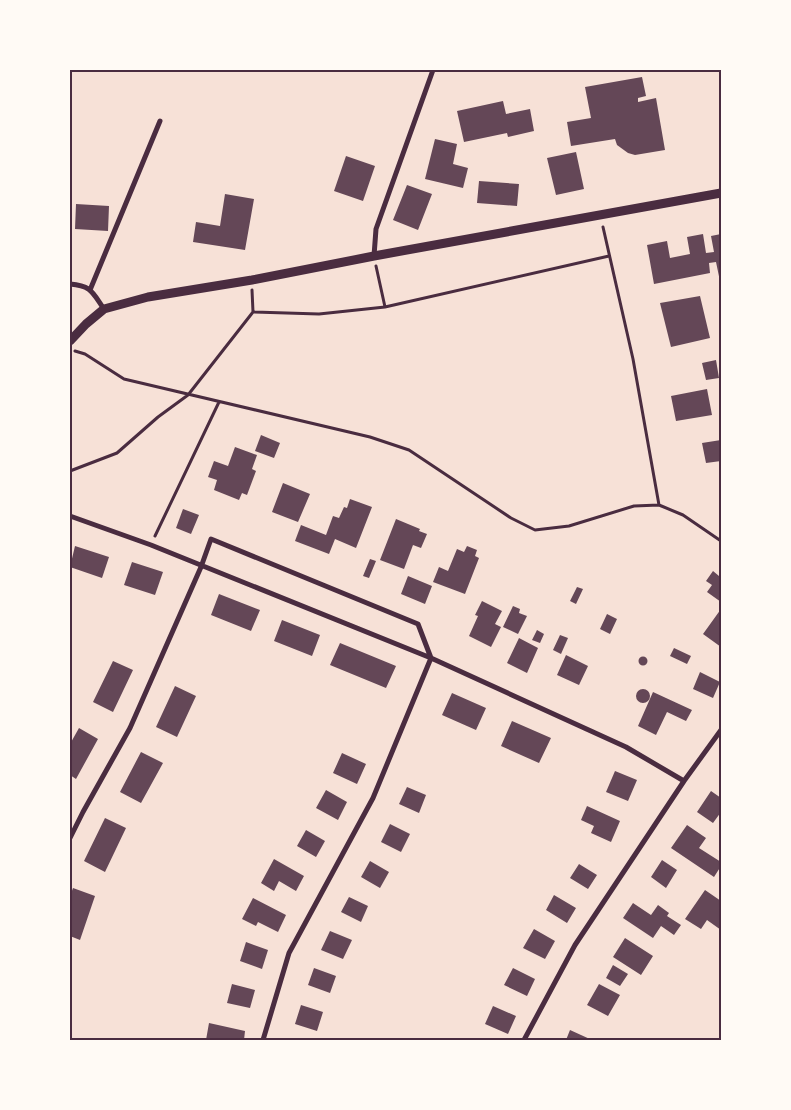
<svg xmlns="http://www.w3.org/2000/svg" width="791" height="1110" font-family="Jost,sans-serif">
	<rect width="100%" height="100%" fill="#f7e1d7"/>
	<path fill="#644757" d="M642,77L646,96L638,98V102L656,98L665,150L635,155L628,153L617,145L615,139L571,146L567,122L591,118L585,87Z
		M503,101L506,114L530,109L534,131L508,137L507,133L464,142L457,111Z
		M435,139L457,144L453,164L468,168L463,188L425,179Z
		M576,152L584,189L556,195L547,158Z
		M346,156L375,166L363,201L334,191Z
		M479,181L519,184L517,206L477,203Z
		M407,185L432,194L418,230L393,220Z
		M225,194L254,199L245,250L193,242L196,222L220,226Z
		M76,204L109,206L108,231L75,229Z
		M703,234L706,253L714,252L711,236L721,234V286L716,262L709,263L710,273L654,284L647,245L667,241L670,258L690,254L687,237Z
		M700,296L710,338L671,347L660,303Z
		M716,360L719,378L706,380L702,363Z
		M707,389L712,415L676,421L671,396Z
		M261,435L280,443L274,458L255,451Z
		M721,440V461L706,463L702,443Z
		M235,447L257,455L252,469L256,471L247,495L242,493L239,500L214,490L217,480L208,477L214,461L228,466Z
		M283,483L310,494L298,522L272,512Z
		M350,499L372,507L356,548L335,539L329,554L295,541L301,525L326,535L333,516L339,518L344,507L347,508Z
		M183,509L199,515L191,534L176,528Z
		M396,519L420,529L419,531L427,534L421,548L413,545L404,569L380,560Z
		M75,546L109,557L102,578L70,567Z
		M467,546L477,550L475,556L479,558L465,594L433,582L439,567L448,571L457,549L464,552Z
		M370,559L376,561L369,578L363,576Z
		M132,562L163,572L155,595L124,585Z
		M713,571L719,576L721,572V602L707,592L712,585L706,581Z
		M408,576L432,586L425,604L401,594Z
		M577,587L583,589L576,604L570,601Z
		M219,594L260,610L251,631L211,615Z
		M482,601L502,611L495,624L501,627L491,647L469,636L478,616L475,615Z
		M513,606L520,609L519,613L527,616L518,634L503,627Z
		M721,609V647L703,634Z
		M607,614L617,619L610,634L600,629Z
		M282,620L320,635L312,656L274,641Z
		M537,630L544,634L540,643L532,640Z
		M560,635L568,638L561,654L553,650Z
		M519,638L538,648L527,673L507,663Z
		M340,643L396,666L386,688L330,665Z
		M674,648L691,656L687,664L670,656Z
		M566,655L588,666L579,685L557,675Z
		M638.5 661a4.5 4.5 0 1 1 9 0a4.5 4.5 0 1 1-9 0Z
		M113,661L133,670L113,712L93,702Z
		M700,672L720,682L713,698L693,689Z
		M175,686L196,696L177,737L156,727Z
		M636 696a7 7 0 1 1 14 0a7 7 0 1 1-14 0Z
		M653,692L692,710L686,721L667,712L656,735L638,726Z
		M452,693L486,708L476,730L442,715Z
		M512,721L551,738L539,763L501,746Z
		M79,728L98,739L76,779L70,775V744Z
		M141,752L163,763L141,803L120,792Z
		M342,753L366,764L357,784L333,773Z
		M615,771L637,780L628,801L606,792Z
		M407,787L426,795L419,813L399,804Z
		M326,790L347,802L338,820L316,808Z
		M711,791L721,798V812L713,823L697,812Z
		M587,806L620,821L611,842L591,833L594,826L581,820Z
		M105,818L126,828L105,872L84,861Z
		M390,824L410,834L401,852L381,842Z
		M687,825L706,838L699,848L721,862V866L714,877L671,848Z
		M306,830L325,841L316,857L297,846Z
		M274,859L304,876L296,891L279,881L274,891L261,883Z
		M662,860L677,870L666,888L651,877Z
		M370,861L389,872L380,888L361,877Z
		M579,864L597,875L588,889L570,878Z
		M73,888L95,896L80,940L70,936V896Z
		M705,890L721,901V930L707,920L701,929L685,919Z
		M554,895L576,908L567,923L546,910Z
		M349,897L368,906L361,922L341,912Z
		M253,898L286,915L278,932L258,922L256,926L242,919Z
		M633,903L651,915L658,905L669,913L667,916L681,925L674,935L661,926L653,938L623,918Z
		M534,929L555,941L545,959L523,948Z
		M330,931L352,940L343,959L321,950Z
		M625,938L653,956L641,975L613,957Z
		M246,942L268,950L262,969L240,961Z
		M613,965L628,974L620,986L606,978Z
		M314,968L336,976L330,993L308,985Z
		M513,968L535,979L527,996L504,985Z
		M232,984L255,990L250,1008L227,1003Z
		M599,984L620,995L608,1016L587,1005Z
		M301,1005L323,1012L317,1031L295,1024Z
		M493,1006L516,1016L508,1034L485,1024Z
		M209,1023L245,1031L244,1040H206Z
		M570,1030L592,1040H566Z"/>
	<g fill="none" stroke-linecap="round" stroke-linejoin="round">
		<path stroke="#4a2c40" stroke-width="3" d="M603,227L633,359L659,505
			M376,266L385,307
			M253,312L319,314L385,307L609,256
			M75,351L85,354L124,379L370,437L409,450L511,518L535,530L569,526L634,506L659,505L683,515L721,541
			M70,471L117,453L158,417L188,395L253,312L252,290
			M155,536L219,402"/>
		<path stroke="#4a2c40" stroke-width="5" d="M374,256L376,229L433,70
			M70,284C92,286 92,292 104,309
			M90,290L160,121
			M70,516L151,545L431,658L626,747L684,781
			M70,838L83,812L130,728L201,567L211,539L418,624L431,658L373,798L289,953L263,1040
			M524,1040L575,945L684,781L721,730"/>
		<path stroke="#4a2c40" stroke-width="9" d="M70,341L86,324L104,309L148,297L252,280L374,256L721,193"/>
	</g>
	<rect width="791" height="1110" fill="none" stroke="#fffaf5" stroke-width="142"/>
	<rect x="71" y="71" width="649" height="968" fill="none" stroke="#4a2c40" stroke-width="2"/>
</svg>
